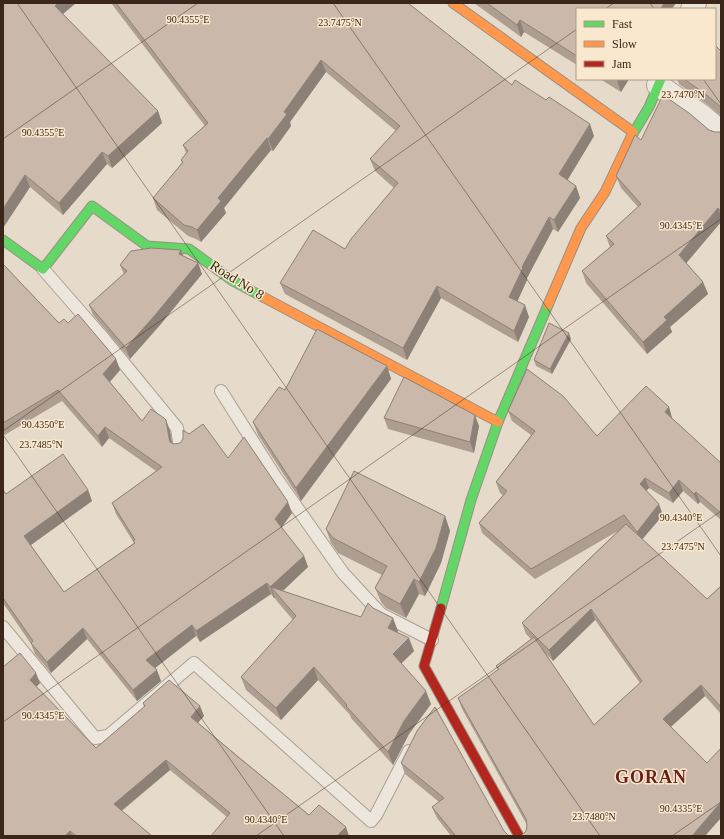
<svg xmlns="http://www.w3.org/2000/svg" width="724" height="839" font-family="Georgia,serif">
	<rect width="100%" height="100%" fill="#e6dbca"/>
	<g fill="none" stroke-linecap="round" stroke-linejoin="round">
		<g stroke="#aba093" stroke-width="14">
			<path id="lane" d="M43,269L104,339L177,428L180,448
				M221,391L276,478L343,573L381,614L432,640
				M3,627L95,738L108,736L194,663L371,821L376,815L409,751"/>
		</g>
		<g stroke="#aba093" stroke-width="24">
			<path id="street" d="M692,9L695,3
				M658,85L701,115L721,132"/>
		</g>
		<g stroke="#9a8f83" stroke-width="11">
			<path id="fast" d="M631,137L649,107L661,79
				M3,240L43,269L92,206L147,246L189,249L233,281L263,297
				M441,608L471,500L498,422L548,305"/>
		</g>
		<g stroke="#9a8f83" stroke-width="11">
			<path id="slow" d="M453,3L633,132
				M263,297L498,422
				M548,305L581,228L605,192L631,137"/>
		</g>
		<g stroke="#9a8f83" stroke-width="11">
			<path id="jam" d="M441,608L424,666L519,836"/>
		</g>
		<use href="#lane" stroke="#ede6dc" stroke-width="12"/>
		<use href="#street" stroke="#ede6dc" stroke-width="22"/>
		<use href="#fast" stroke="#63d668" stroke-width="9"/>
		<use href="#slow" stroke="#ff974d" stroke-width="9"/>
		<use href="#jam" stroke="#b3261e" stroke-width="9"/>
	</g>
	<path fill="#ae9e92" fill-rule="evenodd" d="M3,3H76L63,14L158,111L162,123L112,168L107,164L63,215L30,187L3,228Z
		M111,3H408L512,85L594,136L567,180L576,186L580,198L558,232L553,229L527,278V280L517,301L529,317L518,342L441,298L407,360L285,294L280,283L345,249L394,188L375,171L370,159L396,131L326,72L290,122L291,126L273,151L271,150L224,208L226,213L201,242L196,239L188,236L157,210L153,198L182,163L181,160L186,153L183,145L205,126Z
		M474,3H676L577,9V65L524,32L521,37Z
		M721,51V116L708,105L679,84L677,79H715Z
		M600,79H629L621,92Z
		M709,130L715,132H721V222L686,263L703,282L708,294L670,327L672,332L647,354L586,283L582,271L610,247L606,236L638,207L621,188L616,176L641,140Z
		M181,250L182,256L198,263L202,274L160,325L130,359L93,315L89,305L124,274L120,265Z
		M3,264L19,281L59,323H68L116,359L120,370L110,382L142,421L166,420L170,431L172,443L174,444L228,458L292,513L281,527L304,556L308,567L283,591L398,631L397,633L414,651L401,663L431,704L409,734L393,765L351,718L350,715L318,680L281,720L246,690L241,677L293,620L276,600L275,598H274L271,594L200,642L196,636L155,668L161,681L137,701L87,639L51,673L35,654L31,644L3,603V490L6,494L88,490L92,501L31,545L64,592L134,543L116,514L112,503L156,471L109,438L102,447L62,401L3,436Z
		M571,339L552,374L536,366L534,360Z
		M387,366L391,379L301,501L258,435L253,422L285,390Z
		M669,407L672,418L721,463V520L700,502L698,504L683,491L673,503L649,488L646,491L663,515L642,539L707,599L721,586V714L705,696L671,727L521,836L526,831L527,825L462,709L458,698L498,670L496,666L531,639L526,634L522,623L618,531L535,579L482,533L479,523L503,495L500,493L496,482L531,435L512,421L508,411L597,436ZM595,620L640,683L594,725L545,653L553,661Z
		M384,418L479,426L474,453L388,429Z
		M445,516L450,531L441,563L425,596L419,594L406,618L386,608L381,602L375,588L382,575L338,553L331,543L326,529Z
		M3,667L40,683L36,687L96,748L144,707L143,703L200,706L204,716L198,723L309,815L227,817L170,770L122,811L152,836H3Z
		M401,763L504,831L509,836H451L437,818L432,807L439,802L405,774Z"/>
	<path fill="#8d8177" d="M58,3H76L59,17L55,6Z
		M664,3H676L672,9H661Z
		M520,20L524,32L521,37L517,25Z
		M321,60L326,72L290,122L291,126L273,151L268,139L284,112Z
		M618,79H629L621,92L617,80Z
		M158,111L162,123L112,168L108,156Z
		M590,124L594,136L564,186L559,174Z
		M267,138L271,150L224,208L226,213L201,242L197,230L218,198Z
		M102,152L107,164L63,215L59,203Z
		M25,175L30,187L3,228V209Z
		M576,186L580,198L558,232L554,220Z
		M718,208L721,216V222L683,267L679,255Z
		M549,217L553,229L527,278V280L514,309L509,297L522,267Z
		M181,250L185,261L179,254Z
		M198,263L202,274L160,325L130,359L126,348Z
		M703,282L708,294L670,327L672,332L647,354L643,342L664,317Z
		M437,286L441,298L407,360L403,348Z
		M525,305L529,317L518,342L514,331Z
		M569,333L571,339L552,374L550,369Z
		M116,359L120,370L107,385L103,374Z
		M387,366L391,379L301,501L296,488Z
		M669,407L672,418L668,422L665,412Z
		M475,415L479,426L474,453L470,442Z
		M166,420L170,431L173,449L169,438Z
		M105,427L109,438L102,447L98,436Z
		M645,478L649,488L643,494L640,484Z
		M679,480L683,491L673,503L669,493Z
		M88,490L92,501L28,547L24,536Z
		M696,492L700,502L698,504L694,494Z
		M288,502L292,513L279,531L275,519Z
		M659,504L663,515L640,542L637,532Z
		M445,516L450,531L441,563L425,596L419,582Z
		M304,556L308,567L278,595L271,587L275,598H274L270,587Z
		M414,579L419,594L406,618L400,604Z
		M267,583L271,594L200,642L196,631Z
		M591,609L595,620L553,661L549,650Z
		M393,618L398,631L392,641L388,628Z
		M192,625L196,636L150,672L146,660Z
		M83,628L87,639L51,673L47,662Z
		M409,638L414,651L398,667L393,654Z
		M314,667L318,680L281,720L276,708Z
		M157,670L161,681L137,701L133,690Z
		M36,673L40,683L33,690L30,680Z
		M701,685L705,696L667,730L663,719Z
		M426,691L431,704L409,734L393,765L388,752L404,721Z
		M200,706L204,716L194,727L191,717Z
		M166,760L170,770L117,814L114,804Z
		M721,802V818L705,836H692Z
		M346,827L349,836H337Z
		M70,831L72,836H65Z"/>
	<path fill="#cab8aa" stroke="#8d8177" d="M3,3H58L55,6L158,111L108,156L102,152L59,203L25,175L3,209Z
		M116,3H408L512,85L515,80L546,100L549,97L590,124L559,174L576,186L554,220L549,217L522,267L523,268L509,297L525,305L514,331L437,286L403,348L280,283L313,230L345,249L351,239L398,183L370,159L400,126L321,60L284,112L287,114L268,139L267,138L218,198L221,201L197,230L192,227L184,225L153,198L183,162L181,160L188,151L183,145L208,123Z
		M487,3H664L661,9H577V56L520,20L517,25Z
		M715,45L721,51V107L704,93L684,79H715Z
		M663,95L689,113L709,130L715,132H721V212L718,208L679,255L703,282L664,317L667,320L643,342L582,271L614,244L606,236L641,204L616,176L635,135L641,140Z
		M151,248L181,250L179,254L198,263L156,314L126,348L89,305L127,271L120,265L131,251Z
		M3,264L19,281L59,323L64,319L68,323L78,314L116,359L103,374L142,421L151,409L164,418L166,420L169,438L170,442L174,444L180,443L183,439V430L189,434L203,424L228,458L244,437L288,502L275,519L304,556L270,587L267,583L196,631L192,625L146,660L157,670L133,690L83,628L47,662L31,643L33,641L3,598V490L6,494L63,454L88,490L24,536L64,592L135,543L133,541L135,540L112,503L162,467L105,427L98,436L58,390L3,423Z
		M549,323L569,333L550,369L534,360Z
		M317,329L387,366L296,488L253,422L279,387L285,390Z
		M527,369L563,396L597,436L646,386L669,407L665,412L721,463V513L696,492L694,494L679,480L669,493L645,478L640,484L659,504L637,532L624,515L531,569L479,523L507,491L496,482L535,431L508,411Z
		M404,377L475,415L470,442L384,418Z
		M354,471L445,516L436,548L419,582L414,579L400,604L380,593L375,588L387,566L333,538L326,529Z
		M626,524L707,599L721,586V707L701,685L663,719L707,763L721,748V802L692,836H520H521L526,831L527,825L526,819L458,698L499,669L496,666L534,637L594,725L642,681L591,609L549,650L522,623Z
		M271,587L361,617L368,603L373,608L393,618L388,628L409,638L393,654L426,691L404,721L388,752L346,706L347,705L314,667L276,708L241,677L296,616Z
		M20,653L36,673L30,680L96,748L145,706L143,703L169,680L200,706L191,717L237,756L309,815L319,805L346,827L337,836H211L230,813L166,760L114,804L152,836H76L70,831L65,836H3V667Z
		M435,707L504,831L509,836H453L455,835L432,807L444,798L401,763L417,731Z"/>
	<path fill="none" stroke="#3a261a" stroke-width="1" stroke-opacity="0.45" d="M17,3L600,836M333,3L721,556M650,3L654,9M605,9L614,3M703,79L721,104M3,139L198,3M3,431L577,29M3,435L284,836M3,722L721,219M256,836L721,511M672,836L721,802"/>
	<g text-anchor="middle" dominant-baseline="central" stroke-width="3" stroke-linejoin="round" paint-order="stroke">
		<g font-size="14" fill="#3a261a" stroke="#f9e8cd">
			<text transform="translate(237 280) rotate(32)">Road No 8</text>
		</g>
		<g font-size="18" font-weight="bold" letter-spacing="1" fill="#6b1e15" stroke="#f9e8cd">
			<text x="651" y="777">GORAN</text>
		</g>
	</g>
	<g font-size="10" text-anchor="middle" fill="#3a261a" stroke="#f9e8cd" stroke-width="3" stroke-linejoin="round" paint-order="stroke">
		<text x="188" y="23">90.4355°E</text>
		<text x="340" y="26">23.7475°N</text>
		<text x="683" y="98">23.7470°N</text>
		<text x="43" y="136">90.4355°E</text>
		<text x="681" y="229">90.4345°E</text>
		<text x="43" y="428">90.4350°E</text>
		<text x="41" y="448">23.7485°N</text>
		<text x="681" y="521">90.4340°E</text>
		<text x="683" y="550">23.7475°N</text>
		<text x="43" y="719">90.4345°E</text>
		<text x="681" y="812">90.4335°E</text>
		<text x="594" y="820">23.7480°N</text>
		<text x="266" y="823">90.4340°E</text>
	</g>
	<rect width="724" height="839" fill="none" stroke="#3a261a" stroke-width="8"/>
	<rect x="576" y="8" width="140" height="72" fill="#f9e8cd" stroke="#ad9a85"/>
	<rect x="584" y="21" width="20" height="6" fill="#63d668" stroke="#ad9a85"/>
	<text x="612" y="28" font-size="12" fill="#3a261a">Fast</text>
	<rect x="584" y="41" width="20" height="6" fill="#ff974d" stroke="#ad9a85"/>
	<text x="612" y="48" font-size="12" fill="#3a261a">Slow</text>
	<rect x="584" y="61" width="20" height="6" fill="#b3261e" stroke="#ad9a85"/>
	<text x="612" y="68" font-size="12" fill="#3a261a">Jam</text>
</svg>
